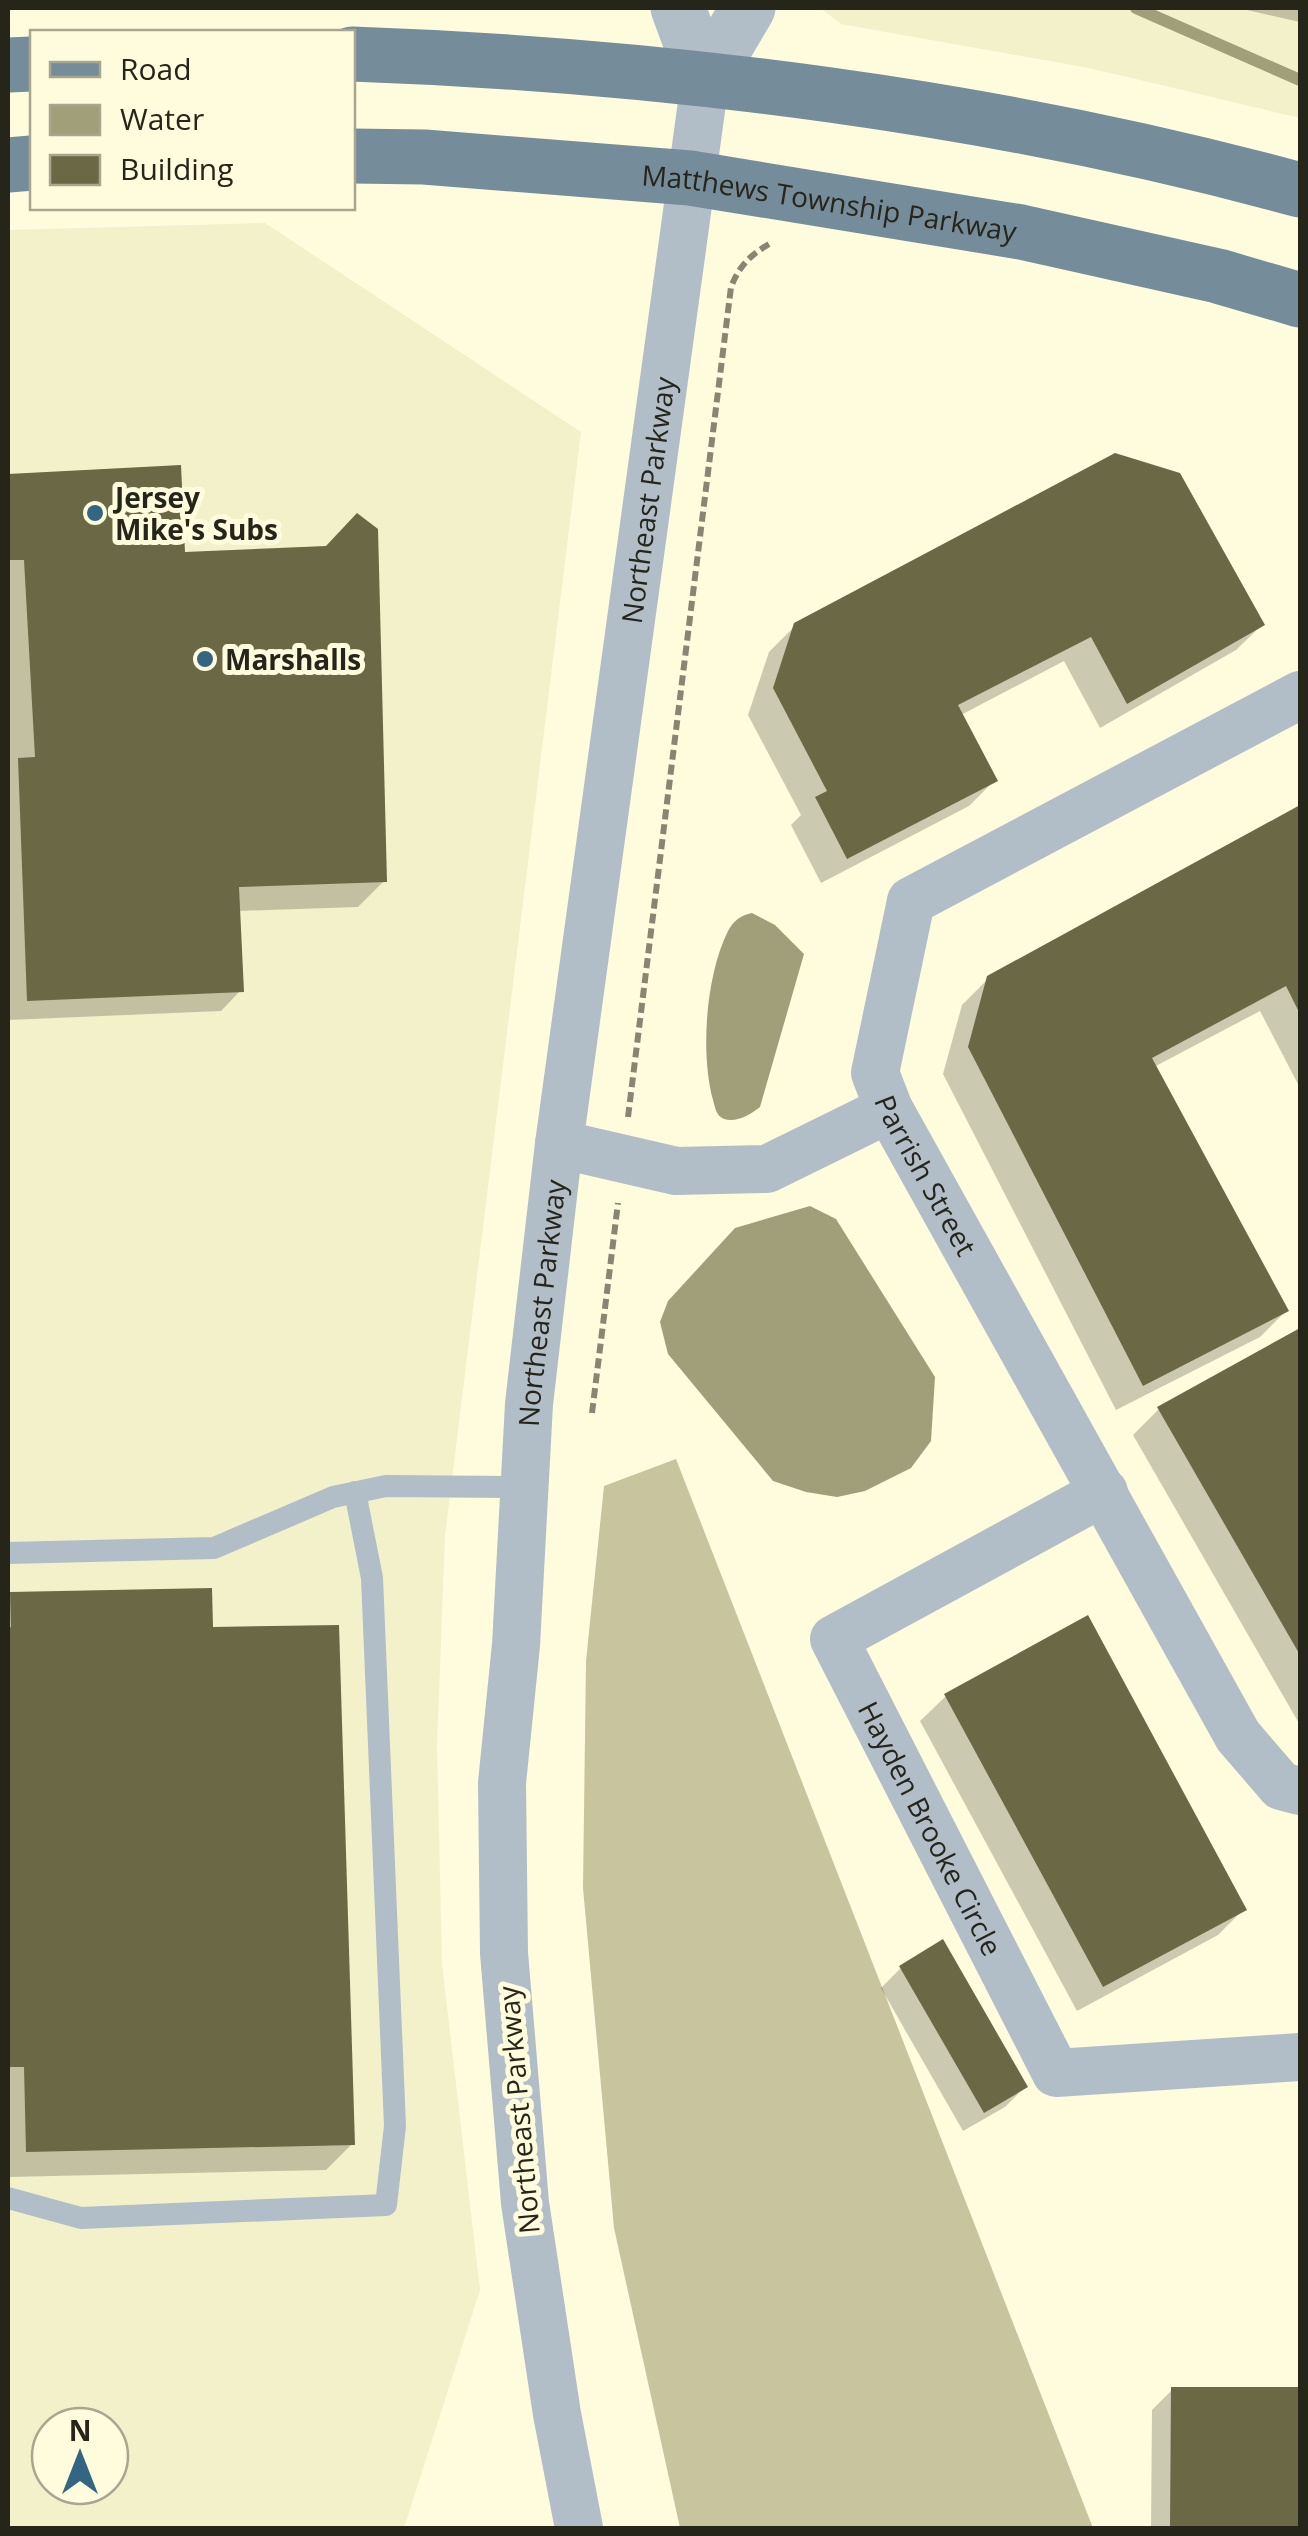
<svg xmlns="http://www.w3.org/2000/svg" width="1308" height="2536" font-family="'Open Sans',sans-serif">
	<rect width="100%" height="100%" fill="#fefcdd"/>
	<path fill="#f3f1ca" fill-rule="evenodd" d="M820,8H1300V118L1089,68L841,24Z
		M265,223L581,432L445,1536L437,1745L442,1964L480,2290L404,2528H8V230ZM50,2426H110V2486H50Z"/>
	<path fill="#c7c49e" d="M676,1459L1093,2528H680L614,2228L583,1888L586,1661L604,1486Z"/>
	<path fill="#a19f79" d="M752,913L775,925L804,954L760,1107C751,1114 737,1123 724,1119C716,1116 715,1107 713,1100C700,1053 706,975 728,931C733,921 741,915 752,913Z
		M810,1206L836,1219L935,1377L931,1441L911,1468L865,1491L837,1497L806,1492L773,1481L668,1354L660,1322L668,1301L735,1228Z"/>
	<path fill="#0003" d="M1238,8H1300V22Z
		M179,467L183,551L384,881L358,907L237,911L241,990L221,1011L8,1020V477Z
		M796,625H1262L1236,650L1100,728L1064,661L961,715L995,780L969,806L821,883L791,825L801,815L748,715L769,652Z
		M1300,808V1088L1260,1011L1154,1067L1286,1311L1260,1337L1116,1410L943,1074L962,1005L989,978Z
		M1300,1331V1725L1133,1435L1159,1409Z
		M11,1595L211,1630L352,2144L326,2170L8,2177V1599Z
		M946,1696L1244,1909L1218,1935L1077,2011L920,1721Z
		M901,1968L1025,2087L1005,2107L963,2131L881,1988Z
		M1172,2390H1300V2528H1151L1152,2410Z"/>
	<g fill="none" stroke-linecap="round" stroke-linejoin="round">
		<path stroke="#a19f79" stroke-width="12" d="M1136,8L1300,80"/>
	</g>
	<path fill="#6a6845" d="M1115,453L1180,473L1265,625L1127,704L1091,637L958,705L998,781L847,859L815,797L827,791L773,688L794,623Z
		M181,465L185,552L326,546L357,513L378,529L387,882L239,887L244,992L27,1001L18,758L35,757L24,560H8V474Z
		M1300,805V1014L1286,986L1152,1058L1289,1311L1143,1386L968,1047L987,976Z
		M1300,1328V1655L1157,1407Z
		M212,1588L213,1627L339,1625L355,2145L26,2152L24,2067H8V1628L11,1627L10,1592Z
		M1088,1615L1247,1910L1103,1987L944,1694Z
		M943,1939L1028,2087L984,2113L899,1966Z
		M1171,2387H1300V2528H1170Z"/>
	<g fill="none" stroke-linecap="round" stroke-linejoin="round">
		<path stroke="#888672" stroke-width="6" stroke-dasharray="10 5" stroke-linecap="butt" d="M628,1117L731,287C739,266 751,254 771,243
			M592,1413L618,1203"/>
		<path stroke="#b1bec7" stroke-width="22" d="M8,1553L214,1548L333,1497L386,1486L524,1487
			M8,2198L81,2218L386,2205L395,2126L372,1578L355,1492"/>
		<g stroke="#b1bec7" stroke-width="48">
			<path id="s1" d="M1300,695L911,901L875,1073L889,1109L1238,1736L1281,1786L1300,1791"/>
			<path d="M559,1144L676,1171L767,1169L889,1109"/>
			<path id="s2" d="M1104,1492L834,1639L1056,2073L1300,2057"/>
			<path id="s3" d="M579,2528L557,2414L525,2203L504,1953L502,1783L516,1645L529,1404L559,1144L705,81"/>
		</g>
		<path stroke="#b1bec7" stroke-width="55" d="M678,8L705,81
			M705,81L748,8"/>
		<g stroke="#758c9b" stroke-width="55">
			<path d="M352,54C667,65 997,107 1300,190"/>
			<path d="M8,65L32,64"/>
			<path id="s4" d="M352,156L424,157L690,178L1021,232L1218,276L1300,300"/>
			<path d="M8,165L32,163"/>
		</g>
	</g>
	<g fill="#336683" stroke="#fefcdd" stroke-width="4">
		<circle cx="95" cy="513" r="10"/>
		<circle cx="205" cy="659" r="10"/>
	</g>
	<g text-anchor="middle" dominant-baseline="central" stroke-width="10" stroke-linejoin="round" paint-order="stroke">
		<g font-size="28" fill="#26251a" stroke="#fefcdd">
			<text stroke="none"><textPath href="#s4" startOffset="480">Matthews Township Parkway</textPath></text>
			<text stroke="none"><textPath href="#s3" startOffset="2042">Northeast Parkway</textPath></text>
			<text stroke="none"><textPath href="#s1" startOffset="730">Parrish Street</textPath></text>
			<text stroke="none"><textPath href="#s3" startOffset="1232">Northeast Parkway</textPath></text>
			<text stroke="none"><textPath href="#s2" startOffset="520">Hayden Brooke Circle</textPath></text>
			<text transform="translate(518 2110) rotate(-95)">Northeast Parkway</text>
		</g>
		<g font-size="28" font-weight="bold" fill="#26251a" stroke="#fefcdd" text-anchor="start">
			<text x="115" y="497">Jersey<tspan x="115" dy="32">Mike's Subs</tspan></text>
			<text x="225" y="659">Marshalls</text>
		</g>
	</g>
	<rect width="1308" height="2536" fill="none" stroke="#26251a" stroke-width="20"/>
	<rect x="30" y="30" width="325" height="180" fill="#fefcdd" stroke="#a8a68f" stroke-width="2.5"/>
	<rect x="50" y="62" width="50" height="15" fill="#758c9b" stroke="#a8a68f" stroke-width="2.5"/>
	<text x="120" y="80" font-size="30" fill="#26251a">Road</text>
	<rect x="50" y="105" width="50" height="30" fill="#a19f79" stroke="#a8a68f" stroke-width="2.5"/>
	<text x="120" y="130" font-size="30" fill="#26251a">Water</text>
	<rect x="50" y="155" width="50" height="30" fill="#6a6845" stroke="#a8a68f" stroke-width="2.5"/>
	<text x="120" y="180" font-size="30" fill="#26251a">Building</text>
	<g transform="translate(80 2456)"><circle r="48" fill="#fefcdd" stroke="#a8a68f" stroke-width="2.5"/>
	<path d="M0-8L18 38L0 25L-18 38Z" fill="#336683"/>
	<text y="-15" font-size="28" font-weight="bold" text-anchor="middle" fill="#26251a">N</text>
	</g>
</svg>
